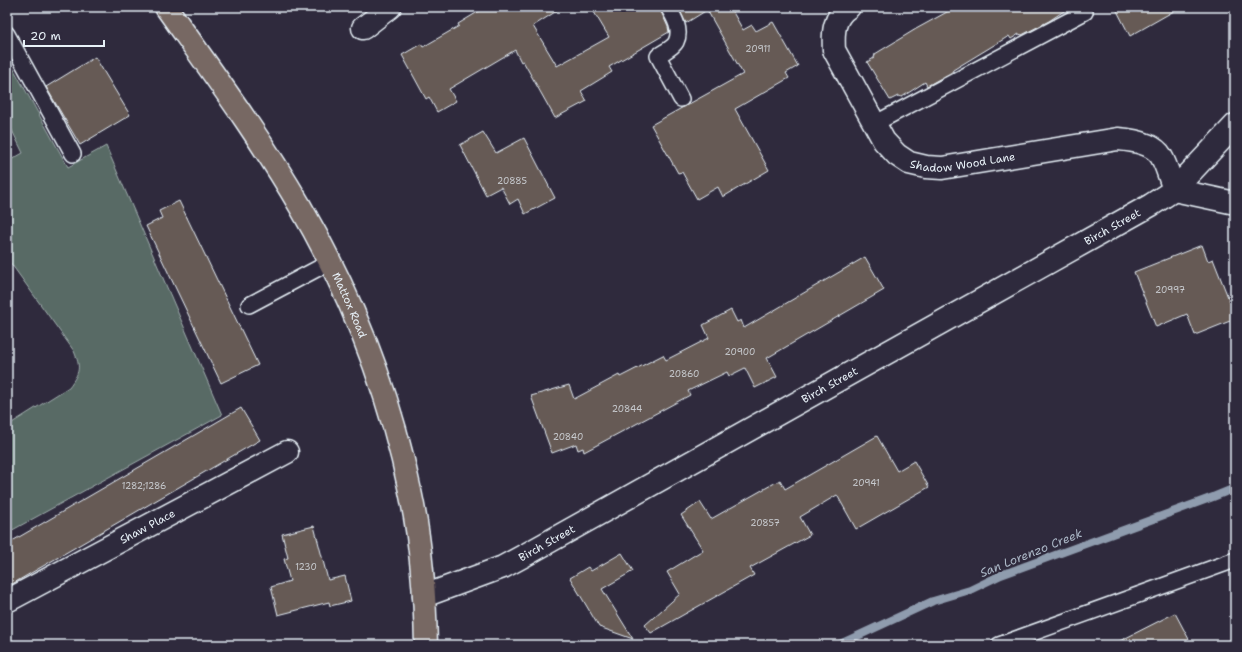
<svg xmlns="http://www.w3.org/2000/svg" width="1242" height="652" font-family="'Shantell Sans',sans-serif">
	<rect width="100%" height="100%" fill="#2f2a3d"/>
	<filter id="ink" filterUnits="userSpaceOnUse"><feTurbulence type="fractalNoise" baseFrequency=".025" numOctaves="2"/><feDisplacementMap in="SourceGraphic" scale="8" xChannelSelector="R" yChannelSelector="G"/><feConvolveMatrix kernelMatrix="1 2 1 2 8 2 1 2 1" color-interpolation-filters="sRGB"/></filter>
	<g filter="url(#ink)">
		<path fill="#586b65" stroke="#a0aeae" d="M7,57L68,167L106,146L222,415L7,533V426L69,387C80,372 81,368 74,351L7,258V162L23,153L7,120Z"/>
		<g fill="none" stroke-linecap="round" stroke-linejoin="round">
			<path stroke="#8f9cae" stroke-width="8" d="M838,645L933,601L970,590L1001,575L1213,497L1235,488"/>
		</g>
		<path fill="#665a55" stroke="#e8f1f8" d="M486,7H563L533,26L557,66L609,37L591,7H659L668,27L669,32L609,67L612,72L581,91L587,101L555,118L523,61L521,62L515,50L449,89L456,101L437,112L429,97L426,99L402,55L421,44L423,47L459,26L458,24Z
			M678,7H730L743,30L752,25L756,31L773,22L798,66L786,73L789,78L735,109L769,170L723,197L718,187L697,199L682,172L678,173L651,125L743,74L707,10L686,23Z
			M956,7H1070L1049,21L1022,35L1019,34L1011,39L1009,36L953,70L952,72L927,86L925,82L902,97L898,96L890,100L867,62L874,58L875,54L916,29Z
			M1115,7H1181L1130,36Z
			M95,57L130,115L80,145L46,87Z
			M483,132L496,153L524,138L555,198L525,214L518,199L510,204L501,187L486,195L460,145Z
			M179,201L258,365L221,383L146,226L162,218L159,211Z
			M1202,245L1208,261L1213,259L1235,315V319L1195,335L1187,314L1156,327L1134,272Z
			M865,257L884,290L767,358L777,377L755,388L745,368L729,376L727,372L688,391L690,395L584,452L583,448L578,450L576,444L552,453L531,396L569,385L574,399L619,375L620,377L663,355L666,360L709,338L703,325L731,310L737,322L741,320L744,328Z
			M241,408L260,440L7,587V544Z
			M877,436L897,471L914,461L929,487L856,529L837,495L800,517L810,535L750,568L754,575L651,633L645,625L680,594L667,572L703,550L681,515L700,502L711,519L780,480L785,489Z
			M314,526L328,580L345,576L351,601L330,606L329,602L278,615L271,587L290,581L284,559L288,558L282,534Z
			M622,553L633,571L602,589L633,639L599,627L570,578L588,567L591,571Z
			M1175,613L1192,645H1112Z"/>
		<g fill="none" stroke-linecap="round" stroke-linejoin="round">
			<g stroke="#e8f1f8" stroke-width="18">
				<path id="lane" d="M668,7C674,17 682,30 676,42C673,48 663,52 658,56L681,99
					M7,34L73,154
					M874,124L1085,12
					M249,305L330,262
					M999,645L1235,560"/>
			</g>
			<g stroke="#e8f1f8" stroke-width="25">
				<g id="street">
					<path id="s1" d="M849,7C833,17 833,33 834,50L884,141L897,155L909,163L926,167L942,168L1118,139C1132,140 1153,143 1161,156C1167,166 1170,179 1174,190"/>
					<path d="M363,28L390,7"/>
					<path d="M1174,190L1235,203"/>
					<path id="s2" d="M424,596L503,567L527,554L1151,205L1174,190L1235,125"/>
					<path id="s3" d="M7,601L287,452"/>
				</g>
			</g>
			<g stroke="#e8f1f8" stroke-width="25">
				<g id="primary">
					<path id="s4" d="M166,7C212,72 260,137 300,206C351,294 389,391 410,491C421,541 425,594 426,645"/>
				</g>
			</g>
			<use href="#lane" stroke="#2f2a3d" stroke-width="15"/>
			<use href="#street" stroke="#2f2a3d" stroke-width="22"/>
			<use href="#primary" stroke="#776864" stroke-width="22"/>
		</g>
	</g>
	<g text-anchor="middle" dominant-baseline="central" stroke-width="4" stroke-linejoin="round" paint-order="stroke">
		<g font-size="9" fill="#c8cbcf">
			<text x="758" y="49">20911</text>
			<text x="512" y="181">20885</text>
			<text x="1170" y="290">20997</text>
			<text x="740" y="352">20900</text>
			<text x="684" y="374">20860</text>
			<text x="627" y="409">20844</text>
			<text x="568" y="437">20840</text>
			<text x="866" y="483">20941</text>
			<text x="144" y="486">1282;1286</text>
			<text x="765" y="523">20857</text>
			<text x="306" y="567">1230</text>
		</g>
		<g font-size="11" fill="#e8f1f8" stroke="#2f2a3d">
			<text stroke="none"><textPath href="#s1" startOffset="240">Shadow Wood Lane</textPath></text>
			<text stroke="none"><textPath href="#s2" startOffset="782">Birch Street</textPath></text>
			<text stroke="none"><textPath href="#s4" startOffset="351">Mattox Road</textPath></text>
			<text stroke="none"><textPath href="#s2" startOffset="458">Birch Street</textPath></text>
			<text stroke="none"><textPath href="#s3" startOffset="159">Shaw Place</textPath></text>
			<text stroke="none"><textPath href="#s2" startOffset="134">Birch Street</textPath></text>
		</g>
		<g font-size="12" font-style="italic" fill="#acb8c7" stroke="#2f2a3d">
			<text transform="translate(1031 553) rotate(-22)">San Lorenzo Creek</text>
		</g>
	</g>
	<rect width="1242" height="652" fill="none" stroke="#2f2a3d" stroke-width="24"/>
	<rect x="12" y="12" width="1218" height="628" fill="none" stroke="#e8f1f8" stroke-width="1.5" filter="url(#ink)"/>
	<path d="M24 40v6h80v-6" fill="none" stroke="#e8f1f8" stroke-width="2"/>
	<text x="30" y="40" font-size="12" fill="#e8f1f8" stroke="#2f2a3d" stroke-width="3" paint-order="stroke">20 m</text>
</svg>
